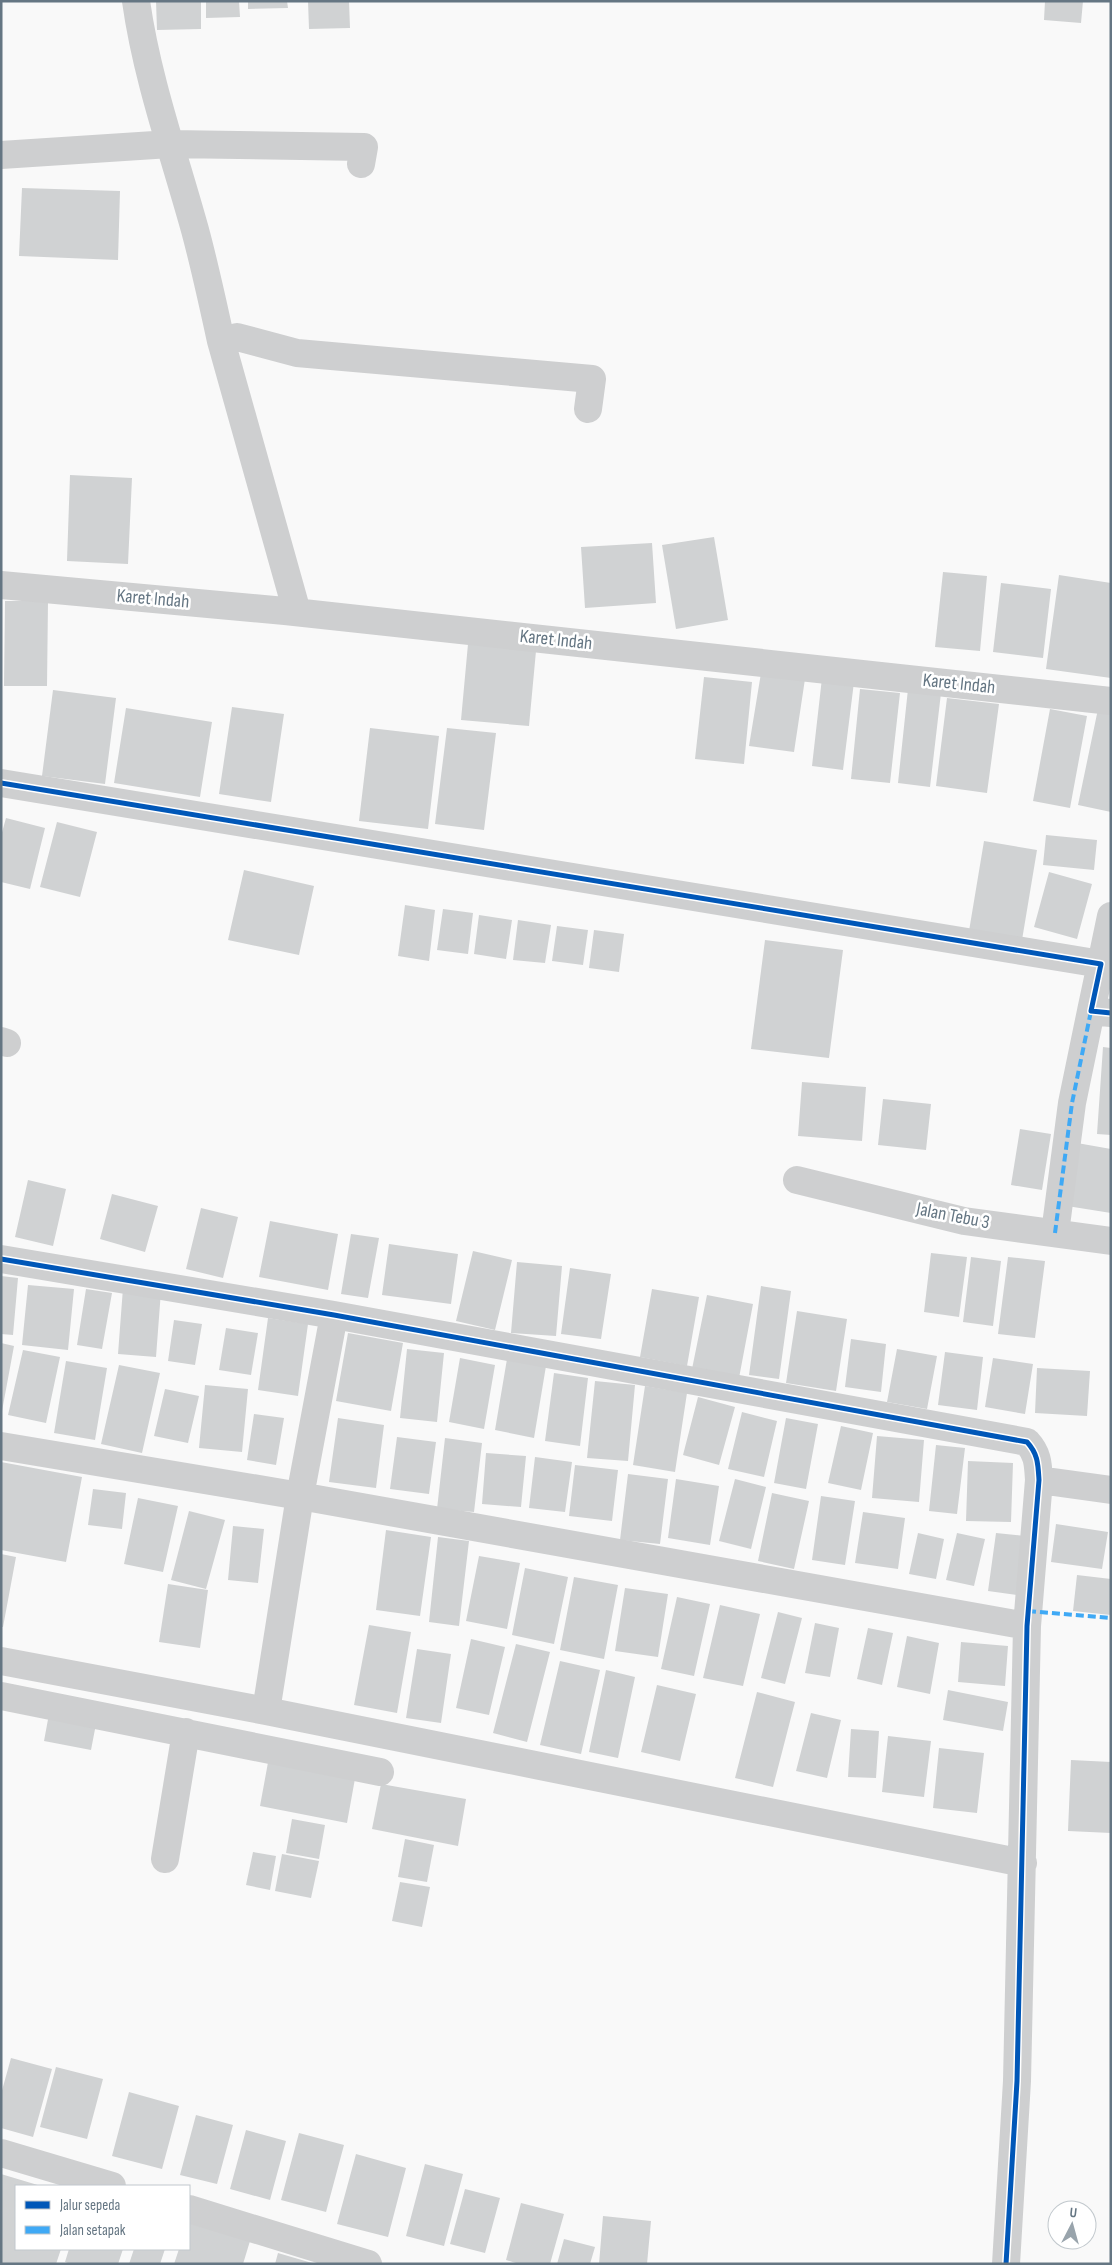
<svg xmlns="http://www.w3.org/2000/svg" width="1112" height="2265" font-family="'Sofia Sans Condensed',sans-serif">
	<rect width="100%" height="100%" fill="#f9f9f9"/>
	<path fill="#d0d2d3" d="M156,1H201V29L157,30Z
		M206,1H239L240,17L206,18Z
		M248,1H287L288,8L248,9Z
		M308,1H349L350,28L309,29Z
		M1045,1H1083L1081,23L1044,20Z
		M22,188L120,191L118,260L19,256Z
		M70,475L132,478L128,564L67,561Z
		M714,537L728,620L676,629L662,545Z
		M652,543L656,603L585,608L581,547Z
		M943,572L987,576L980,651L935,647Z
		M1059,575L1111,583V678L1046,669Z
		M1001,583L1051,589L1043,658L993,652Z
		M5,601H48L47,686H4Z
		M468,644L536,651L529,726L461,720Z
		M761,673L805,679L794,752L749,746Z
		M704,677L752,682L744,764L695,759Z
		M822,678L854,682L843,770L812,766Z
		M860,689L900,693L890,783L851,779Z
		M908,689L941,693L930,787L898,783Z
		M53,690L116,698L105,784L42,776Z
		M947,698L999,704L987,793L936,786Z
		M232,707L284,714L271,802L219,794Z
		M126,708L212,722L200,797L114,783Z
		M1050,709L1087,716L1070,808L1033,801Z
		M1098,709L1111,711V812L1078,805Z
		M370,728L439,736L428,829L359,821Z
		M447,728L496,733L484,830L435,824Z
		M6,818L45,828L30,889L1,882V836Z
		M57,822L97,832L80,897L40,887Z
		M1046,835L1097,840L1094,870L1043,865Z
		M984,841L1037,850L1022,940L969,931Z
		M244,870L314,886L299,955L228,940Z
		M1049,872L1092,884L1077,939L1034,927Z
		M405,905L435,910L429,961L398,956Z
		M443,909L473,913L468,954L437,950Z
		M479,915L512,920L506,959L474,954Z
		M518,920L551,925L545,963L513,960Z
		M557,926L588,930L583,965L552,961Z
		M594,930L624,934L619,972L589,968Z
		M765,940L843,950L829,1058L751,1049Z
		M1103,1047L1111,1048V1135L1097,1134Z
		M802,1082L866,1087L862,1141L798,1136Z
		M883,1099L931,1104L926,1150L878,1145Z
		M1020,1129L1051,1134L1042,1190L1011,1185Z
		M1077,1143L1111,1149V1213L1067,1206Z
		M28,1180L66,1189L53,1246L15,1237Z
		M112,1194L158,1206L145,1252L100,1239Z
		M201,1208L238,1217L223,1278L186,1269Z
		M270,1221L338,1234L328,1290L259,1277Z
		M351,1234L379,1238L368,1298L341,1294Z
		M389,1244L458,1254L451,1304L382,1295Z
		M473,1251L512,1260L495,1330L456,1321Z
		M931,1253L967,1257L959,1317L924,1312Z
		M971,1257L1001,1261L993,1326L963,1322Z
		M1008,1257L1045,1261L1035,1338L998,1334Z
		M517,1262L562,1266L556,1336L511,1333Z
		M570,1268L611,1274L601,1339L561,1334Z
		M1,1276L18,1278L13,1335L1,1334Z
		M28,1285L74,1289L68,1350L22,1345Z
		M761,1286L791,1291L779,1379L749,1375Z
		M123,1288L161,1291L156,1357L118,1354Z
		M86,1289L112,1293L102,1349L77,1345Z
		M652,1289L699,1297L687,1366L640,1357Z
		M707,1295L753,1304L739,1378L692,1369Z
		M797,1311L847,1319L836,1391L786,1383Z
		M268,1318L308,1324L298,1396L258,1390Z
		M174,1320L202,1324L195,1365L168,1361Z
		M226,1328L258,1333L251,1375L219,1370Z
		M348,1333L403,1343L391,1411L336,1401Z
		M851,1339L886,1344L881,1392L845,1387Z
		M1,1343L14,1346L2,1411H1Z
		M407,1349L444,1353L437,1422L400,1418Z
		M897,1349L937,1356L927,1409L887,1402Z
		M23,1350L60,1357L46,1423L8,1415Z
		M945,1352L983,1357L977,1410L938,1405Z
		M460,1358L495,1365L484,1429L449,1422Z
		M993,1358L1033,1364L1025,1414L985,1407Z
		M507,1359L546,1366L534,1438L495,1430Z
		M66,1361L107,1368L95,1440L54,1433Z
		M119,1365L160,1373L142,1453L101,1444Z
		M1037,1368L1090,1371L1087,1416L1035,1413Z
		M554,1373L588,1378L580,1446L545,1441Z
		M595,1381L635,1385L628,1461L587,1458Z
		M205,1385L248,1389L242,1452L199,1448Z
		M645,1386L687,1393L675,1472L633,1465Z
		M165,1389L199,1396L188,1443L154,1436Z
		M698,1397L735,1407L719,1465L683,1455Z
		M742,1412L777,1421L764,1477L728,1469Z
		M254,1414L284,1418L276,1465L247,1460Z
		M338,1418L384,1425L376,1488L329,1482Z
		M786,1418L818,1424L806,1489L774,1483Z
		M841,1426L873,1433L861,1490L828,1483Z
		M877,1436L924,1440L919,1502L872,1498Z
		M397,1437L436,1442L429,1494L390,1489Z
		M445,1438L482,1443L474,1512L437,1509Z
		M936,1445L965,1448L957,1514L929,1511Z
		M486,1453L526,1456L521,1507L482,1504Z
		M535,1457L572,1462L565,1512L529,1508Z
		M968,1461L1013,1463L1011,1522L966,1521Z
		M1,1462L82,1477L66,1562L1,1550Z
		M575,1465L618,1470L612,1521L569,1516Z
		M628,1474L668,1479L660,1544L620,1540Z
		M676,1479L719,1486L710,1545L668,1538Z
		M735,1479L766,1487L751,1549L719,1541Z
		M93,1489L126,1493L122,1529L88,1525Z
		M772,1493L809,1501L794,1569L758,1561Z
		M821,1496L855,1501L845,1565L812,1560Z
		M138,1498L178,1506L163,1572L124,1564Z
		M189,1511L225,1520L206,1589L171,1580Z
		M863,1512L905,1518L898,1569L855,1563Z
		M1056,1524L1108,1532L1102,1569L1051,1562Z
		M233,1526L264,1529L258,1583L228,1580Z
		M386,1530L431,1537L420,1616L376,1610Z
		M918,1533L944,1539L936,1579L909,1574Z
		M957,1533L985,1539L974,1586L946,1580Z
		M996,1533L1025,1536L1017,1595L988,1591Z
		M438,1537L469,1541L459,1626L429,1622Z
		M1,1554L16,1557L3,1627H1Z
		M479,1556L520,1563L507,1629L466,1621Z
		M525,1568L568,1577L554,1644L512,1635Z
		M1077,1575L1111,1579V1615L1073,1611Z
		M574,1577L618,1585L604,1659L560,1650Z
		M168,1584L208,1590L200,1648L159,1642Z
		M625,1588L668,1594L658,1657L615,1651Z
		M677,1597L710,1604L694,1676L661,1669Z
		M720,1605L760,1614L743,1686L703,1678Z
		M778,1612L802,1618L785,1684L761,1678Z
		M815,1623L839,1628L830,1677L805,1673Z
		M369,1625L411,1632L397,1713L354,1705Z
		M868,1628L893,1633L882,1685L857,1679Z
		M907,1636L939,1643L930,1694L897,1687Z
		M471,1639L505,1647L489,1715L456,1708Z
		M961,1642L1008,1646L1005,1686L958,1682Z
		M516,1644L550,1652L527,1742L493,1733Z
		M417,1649L451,1654L441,1723L406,1718Z
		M560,1661L600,1670L581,1754L540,1745Z
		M606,1670L635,1677L618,1758L589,1752Z
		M657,1685L696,1694L680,1761L641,1752Z
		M948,1690L1008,1702L1003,1731L943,1720Z
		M757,1692L795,1702L773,1787L735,1778Z
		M811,1713L841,1720L827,1778L796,1771Z
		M49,1714L96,1724L91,1750L44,1741Z
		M851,1729L879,1731L876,1778L848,1777Z
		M888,1736L931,1741L924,1797L882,1792Z
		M939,1748L984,1753L977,1813L933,1808Z
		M269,1757L356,1773L347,1823L260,1806Z
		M1071,1760L1111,1762V1833L1068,1831Z
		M381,1784L466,1799L458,1846L372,1829Z
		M292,1819L325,1825L319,1859L286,1853Z
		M405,1839L434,1845L427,1882L398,1877Z
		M253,1852L276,1856L270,1890L246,1885Z
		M282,1854L319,1861L311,1898L275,1891Z
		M400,1882L430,1887L422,1927L392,1921Z
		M11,2058L52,2069L33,2137L1,2128V2094Z
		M56,2067L103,2079L87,2139L40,2127Z
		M129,2092L179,2106L162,2169L112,2156Z
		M196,2115L233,2125L217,2184L180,2175Z
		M246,2130L286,2141L270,2200L230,2189Z
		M299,2133L344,2145L326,2212L281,2200Z
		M356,2154L406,2168L388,2237L337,2224Z
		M425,2164L463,2174L444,2246L406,2236Z
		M1,2174L41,2186H16V2249H61L56,2264H1Z
		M465,2189L500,2198L485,2253L450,2244Z
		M521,2203L564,2214L550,2264H519L506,2260Z
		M603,2216L651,2221L647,2264H599Z
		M189,2222L250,2241L243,2264H174L179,2249H189Z
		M564,2239L595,2247L590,2264H557Z
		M69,2249H123L118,2264H71L65,2262Z
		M134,2249H165L160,2264H129Z
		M278,2253L312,2263V2264H275Z"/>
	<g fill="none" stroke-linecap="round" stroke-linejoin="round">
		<path stroke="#cecfd0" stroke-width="28" d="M136,1C147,79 174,154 195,230C205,267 213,304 221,341L237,337L297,353L592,379L588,409
			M1,155L170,144L364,147L361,164
			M221,341L297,612
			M1,585L285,611L1111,701
			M1,783L1101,964L1091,1011L1111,1013
			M1101,964L1111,916
			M1,1041L7,1043
			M797,1180L964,1221L1111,1241
			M1055,1233L1072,1103L1091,1011
			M1,1259L334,1315L1027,1442C1038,1454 1038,1464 1039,1480L1027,1626L1017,2081L1006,2264
			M1,1446L300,1496L1027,1626
			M1039,1480L1111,1490
			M1,1661L266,1711L1023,1863
			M1,1696L380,1772
			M266,1711L300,1496L334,1315
			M165,1859L186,1732
			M1,2153L112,2186
			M189,2209L368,2264"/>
		<path stroke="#3fa9f5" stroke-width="4" stroke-dasharray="8 4" stroke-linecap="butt" d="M1055,1233L1072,1103L1091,1011
			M1028,1611L1111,1618"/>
		<g stroke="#fff" stroke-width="8">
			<path id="cycleway" d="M1,783L1101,964L1091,1011L1111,1013
				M1,1259L334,1315L1027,1442C1038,1454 1038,1464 1039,1480L1027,1626L1017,2081L1006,2264"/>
		</g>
		<use href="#cycleway" stroke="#0057b8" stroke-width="5"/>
	</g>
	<g text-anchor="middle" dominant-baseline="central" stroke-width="5" stroke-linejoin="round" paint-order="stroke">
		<g font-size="19" fill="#657683" stroke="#fff">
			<text transform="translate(153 599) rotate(5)">Karet Indah</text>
			<text transform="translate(556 640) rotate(6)">Karet Indah</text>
			<text transform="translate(959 684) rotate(6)">Karet Indah</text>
			<text transform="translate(953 1216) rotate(11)">Jalan Tebu 3</text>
		</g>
	</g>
	<rect width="1112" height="2265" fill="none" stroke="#657683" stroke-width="5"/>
	<rect x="15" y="2185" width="175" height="65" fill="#ffffff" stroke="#c1c8cd"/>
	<rect x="25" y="2201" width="25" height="8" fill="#0057b8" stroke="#c1c8cd"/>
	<text x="60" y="2210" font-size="15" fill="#657683">Jalur sepeda</text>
	<rect x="25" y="2226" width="25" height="8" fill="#3fa9f5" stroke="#c1c8cd"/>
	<text x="60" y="2235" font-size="15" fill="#657683">Jalan setapak</text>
	<g transform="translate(1072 2225) rotate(6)"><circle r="24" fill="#ffffff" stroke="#c1c8cd"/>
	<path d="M0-4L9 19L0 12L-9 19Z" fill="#99a4ac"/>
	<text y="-8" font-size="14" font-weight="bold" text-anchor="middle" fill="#657683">U</text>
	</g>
</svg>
